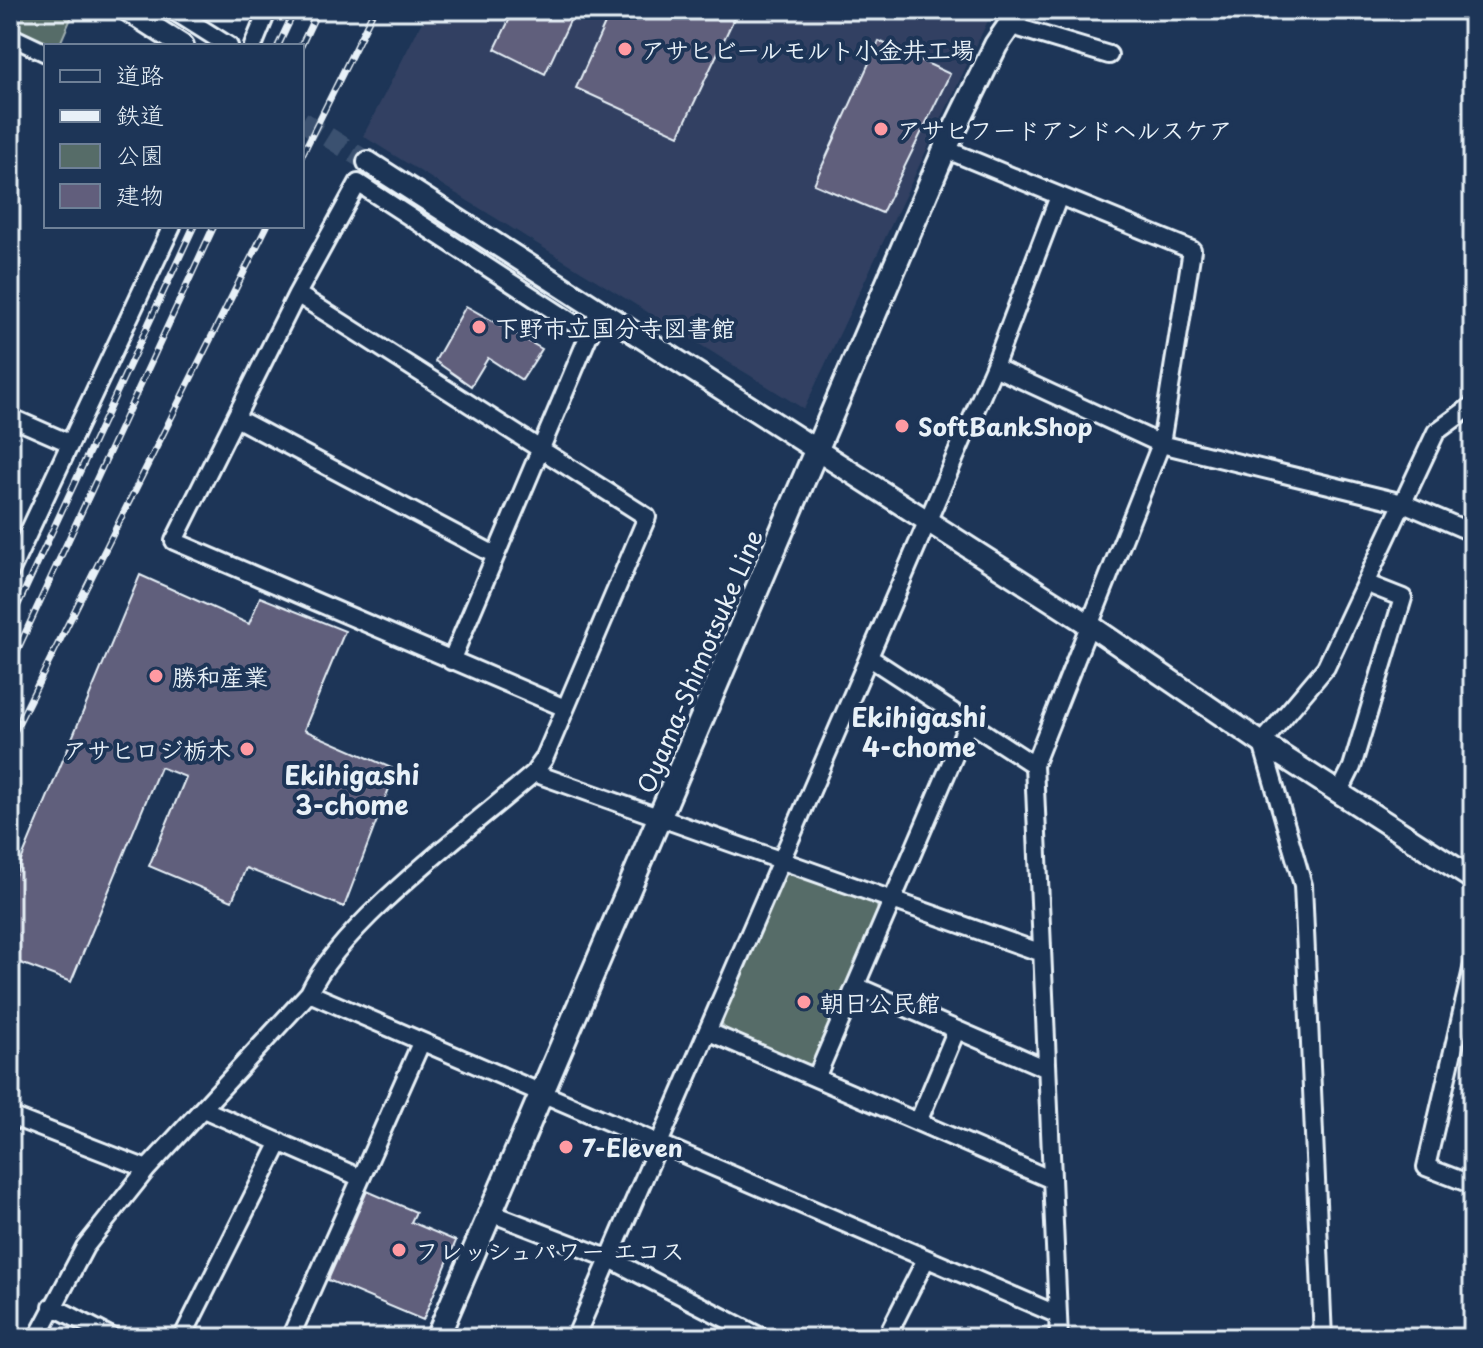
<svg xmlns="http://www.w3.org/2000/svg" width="1483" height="1348" font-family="'Playpen Sans','Klee One',sans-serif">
	<rect width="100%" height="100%" fill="#1d3557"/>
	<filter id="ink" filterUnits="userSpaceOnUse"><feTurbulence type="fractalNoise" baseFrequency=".0125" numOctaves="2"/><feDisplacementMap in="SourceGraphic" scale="16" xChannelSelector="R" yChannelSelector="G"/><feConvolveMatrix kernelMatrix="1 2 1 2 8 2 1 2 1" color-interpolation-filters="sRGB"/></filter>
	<g filter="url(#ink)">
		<path fill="#314162" d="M428,10H993L804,409L363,136Z"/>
		<path fill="#566c68" stroke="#9faeb0" stroke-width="2" d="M10,10H70L72,16L59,46H46L10,32Z
			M794,872L876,903L879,913L816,1062L806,1066L726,1032L721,1021L783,876Z"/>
		<path fill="#615e7c" stroke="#e8f1f8" stroke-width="2" d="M514,10H575L545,74L495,49Z
			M611,10H738L679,135L576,88Z
			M879,41L950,74L882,213L814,184Z
			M466,306L542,349L522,380L488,358L471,386L435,361Z
			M140,575L249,624L260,597L345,631L304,730L396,770L344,907L246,868L232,901L149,866L186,777L160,767L71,982L10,959V887Z
			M367,1191L416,1212L411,1222L456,1241L423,1320L328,1280Z"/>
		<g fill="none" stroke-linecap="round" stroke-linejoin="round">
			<path stroke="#3b516f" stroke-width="20" stroke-dasharray="20 10" stroke-linecap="butt" d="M302,121L368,162"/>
			<g stroke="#e8f1f8" stroke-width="22">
				<path id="minor" d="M172,10L229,46
					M1009,25L1109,55
					M10,36L46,53
					M253,46L267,12
					M945,149L1192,250L1161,444L1034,765L1059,1338
					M994,367L1161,444L1403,503L1473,533
					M10,417L67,442
					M236,418L495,555
					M10,572L172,226
					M870,658L1034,765
					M451,661L599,311
					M565,708L174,541L297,294L358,183L590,334
					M534,773L1042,953
					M1339,793L1352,767L1403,598L1365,583
					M1473,965L1426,1167L1473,1185
					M856,986L1047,1069
					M309,993L1058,1315
					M709,1032L1052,1180
					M816,1078L969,721
					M203,1109L361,1178
					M918,1122L956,1031
					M10,1123L13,1117L147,1169
					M491,1213L610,1259L763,1338
					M52,1306L114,1338
					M37,1338L85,1247L147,1169L309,993C340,924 473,826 534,773L544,759L647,517L297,294
					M182,1338L280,1142
					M290,1338L421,1043
					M575,1338L994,367L1059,196
					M886,1338L926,1259
					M1323,1338L1303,885L1262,743L1326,667L1436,432L1473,405"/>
			</g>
			<g stroke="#e8f1f8" stroke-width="26">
				<path id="tertiary" d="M127,10L183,46
					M368,162L1091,626L1262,743L1473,879"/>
			</g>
			<g stroke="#e8f1f8" stroke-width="28">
				<path id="secondary" d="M437,1338L945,149L996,45L1020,10"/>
			</g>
			<use href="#minor" stroke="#1d3557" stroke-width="16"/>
			<use href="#tertiary" stroke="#1d3557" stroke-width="20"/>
			<use href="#secondary" stroke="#1d3557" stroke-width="22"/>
			<g stroke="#e8f1f8" stroke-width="7">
				<path id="rail" d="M278,46L295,10
					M301,46L318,10
					M302,155L374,10
					M10,622L194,226
					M10,666L214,226
					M10,740L267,226"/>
			</g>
			<use href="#rail" stroke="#1d3557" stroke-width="4" stroke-dasharray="12" stroke-linecap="butt"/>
		</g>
	</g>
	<g fill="#ff9aa2" stroke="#1d3557" stroke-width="3">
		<circle cx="625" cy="49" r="8"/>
		<circle cx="881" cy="129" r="8"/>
		<circle cx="479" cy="327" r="8"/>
		<circle cx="902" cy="426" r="8"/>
		<circle cx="156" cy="676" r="8"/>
		<circle cx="247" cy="749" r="8"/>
		<circle cx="804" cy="1002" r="8"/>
		<circle cx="566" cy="1147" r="8"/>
		<circle cx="399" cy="1250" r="8"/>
	</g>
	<g text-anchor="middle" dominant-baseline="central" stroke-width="8" stroke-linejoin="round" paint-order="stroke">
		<g font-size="24" font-weight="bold" fill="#e8f1f8" stroke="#1d3557" text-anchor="start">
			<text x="641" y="49">アサヒビールモルト小金井工場</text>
			<text x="897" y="129">アサヒフードアンドヘルスケア</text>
			<text x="495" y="327">下野市立国分寺図書館</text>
			<text x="918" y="426">SoftBankShop</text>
			<text x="172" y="676">勝和産業</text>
			<text x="231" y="749" text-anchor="end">アサヒロジ栃木</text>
			<text x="820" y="1002">朝日公民館</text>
			<text x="582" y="1147">7-Eleven</text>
			<text x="415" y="1250">フレッシュパワー エコス</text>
		</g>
		<g font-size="24" fill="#e8f1f8" stroke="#1d3557">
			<text transform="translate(699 661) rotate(-67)">Oyama-Shimotsuke Line</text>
		</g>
		<g font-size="26" font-weight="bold" fill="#e8f1f8" stroke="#1d3557">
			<text x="919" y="716">Ekihigashi<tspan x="919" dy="30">4-chome</tspan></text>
			<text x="352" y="774">Ekihigashi<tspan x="352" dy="30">3-chome</tspan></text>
		</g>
	</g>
	<rect width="1483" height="1348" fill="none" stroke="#1d3557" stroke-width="40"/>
	<rect x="20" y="20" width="1443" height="1308" fill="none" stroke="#e8f1f8" stroke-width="3" filter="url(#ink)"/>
	<rect x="44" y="44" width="260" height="184" fill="#1d3557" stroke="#6e8097" stroke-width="2"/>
	<rect x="60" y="70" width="40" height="12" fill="#1d3557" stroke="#6e8097" stroke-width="2"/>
	<text x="116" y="84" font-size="24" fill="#e8f1f8">道路</text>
	<rect x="60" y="110" width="40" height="12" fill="#e8f1f8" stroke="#6e8097" stroke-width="2"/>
	<text x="116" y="124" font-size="24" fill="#e8f1f8">鉄道</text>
	<rect x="60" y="144" width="40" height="24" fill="#566c68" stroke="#6e8097" stroke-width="2"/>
	<text x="116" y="164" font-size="24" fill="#e8f1f8">公園</text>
	<rect x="60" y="184" width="40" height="24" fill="#615e7c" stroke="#6e8097" stroke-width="2"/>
	<text x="116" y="204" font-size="24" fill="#e8f1f8">建物</text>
</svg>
